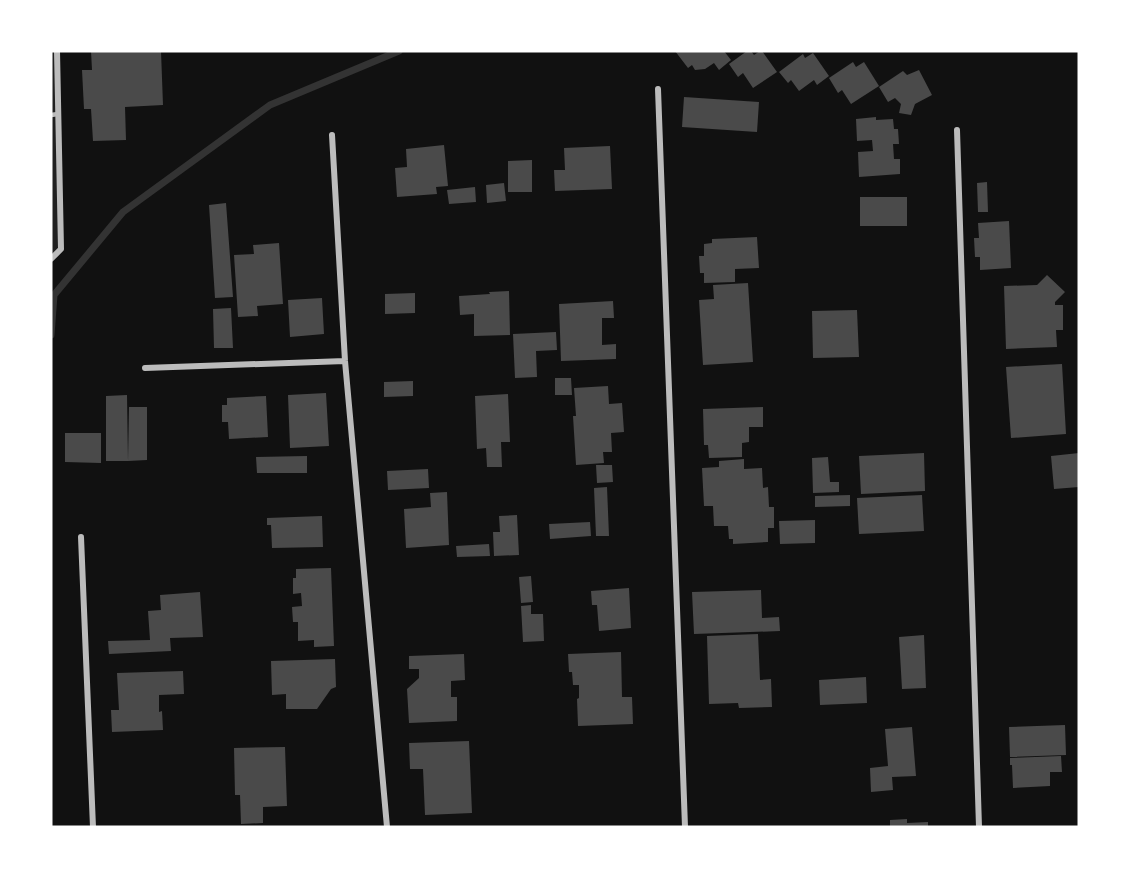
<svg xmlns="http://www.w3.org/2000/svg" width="1130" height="878" font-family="Jost,sans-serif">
	<rect width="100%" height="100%" fill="#111"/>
	<path fill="#202020" d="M51,51H57L61,249L51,259Z"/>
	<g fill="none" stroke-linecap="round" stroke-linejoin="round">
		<path stroke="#333" stroke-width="7" d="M51,335L54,295L123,212L270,105L399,51"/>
	</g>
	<path fill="#4a4a4a" d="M91,51H161L163,105L125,107L126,140L93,141L91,109H84L82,70H92Z
		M675,51H724L731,60L719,70L714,63L705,69L695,70L692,65L688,68Z
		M747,51H751L754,55L760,51H762L777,72L753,88L743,73L738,77L729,64Z
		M813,53L829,76L817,85L814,80L799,91L791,80L788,83L779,72L803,54L805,58Z
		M853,62L856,67L864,62L879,86L851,104L842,90L838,93L829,78Z
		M919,70L932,95L915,104L911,115L899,113L901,104L895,98L888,102L879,87L903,71L907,75Z
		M684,97L759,102L757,132L682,127Z
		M876,117V120L893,119L894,129H898L899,144H893L894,159H900V174L859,177L858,152L873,151L872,140L857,141L856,119Z
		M444,145L448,186L436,187L437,194L397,197L395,168L407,167L406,149Z
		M610,146L612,189L555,191L554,170H565L564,148Z
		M532,160V192H508V161Z
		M987,182L988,212H978L977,183Z
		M504,183L506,201L487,203L486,185Z
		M475,187L476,202L449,204L447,190Z
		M860,197H907V226H860Z
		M226,203L233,297L215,298L209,205Z
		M1009,221L1011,268L980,270V257H975L974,238H979L978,223Z
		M757,237L759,268L735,269V282L704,283V273H700L699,256H704V244L712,243V239Z
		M279,243L283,304L257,306L258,316L238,317L234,255L254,254L253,245Z
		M1047,275L1065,292L1055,302V305H1063V330H1056L1057,347L1006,349L1004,286L1037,285Z
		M748,283L753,362L703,365L699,300L714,299L713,285Z
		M509,291L510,335L474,336V314L460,315L459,296L490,294L489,292Z
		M415,293V313L385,314V294Z
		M322,298L324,334L290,337L288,300Z
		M613,301L614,318H602V345L616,344V359L561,361L559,304Z
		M231,308L233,348H214L213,309Z
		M857,310L859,357L813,358L812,311Z
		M556,332L557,350L536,351L537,377L515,378L513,334Z
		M1062,364L1066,434L1011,438L1006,367Z
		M555,378H571L572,395H555Z
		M413,381V396L384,397V382Z
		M608,386L609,404L622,403L624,432L611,433L612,452H603L604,463L576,465L573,416H576L574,388Z
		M326,393L329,446L290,448L288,395Z
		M508,394L510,442H501L502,467H487L486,448L477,449L475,396Z
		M127,395L128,461H106V396Z
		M266,396L268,437L229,439L228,422H222V405H227V398Z
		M129,407H147V460L128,461Z
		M763,407V427H749V442L742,443V457L709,458L708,445H704L703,409Z
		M65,433H101V463L65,462Z
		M924,453L925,491L861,494L859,456Z
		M1079,453V487L1054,489L1051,456Z
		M307,456V473H257L256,457Z
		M828,457L830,482H839V492L813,493L812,458Z
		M744,459V469L762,468L763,488L768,487L769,507H774V528H768V542L733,544V539H729L728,526H714L713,506H704L702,468L719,467V461Z
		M596,465H612L613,482L597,483Z
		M428,469L429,488L388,490L387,471Z
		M607,487L609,536H596L594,488Z
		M447,492L449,545L406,548L404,509L431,507L430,493Z
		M850,495V506L815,507V496Z
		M922,495L924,531L859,534L857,498Z
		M517,515L519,555L494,556L493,532H500L499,516Z
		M322,516L323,547L272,548L271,525H267V518Z
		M815,520V543L780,544L779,521Z
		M590,522L591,536L550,539L549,524Z
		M489,544L490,556L457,557L456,546Z
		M331,568L334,646L314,647V640L298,641V622H293L292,607L302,606L301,593L293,594V578H296V569Z
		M531,576L533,602L521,603L519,577Z
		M629,588L631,628L599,631L597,605H592L591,591Z
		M761,590L762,618L779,617L780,631L694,634L692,592Z
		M200,592L203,637L170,638L171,651L109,654L108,641L150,640L148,611L161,610L160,595Z
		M531,605V614H543L544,641L523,642L521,606Z
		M758,634L760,680L771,679L772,707L739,708L738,703L709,704L707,636Z
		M924,635L926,688L902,689L899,637Z
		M621,652L622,697H632L633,724L578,726L577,699L579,698V685H573L572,672H569L568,654Z
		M464,654L465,680L451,681V697H457V721L409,723L407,689L419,678V669H409V656Z
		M335,659L336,687L331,689L317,709H286V694L272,695L271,661Z
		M183,671L184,694L159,695V712L162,711L163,730L112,732L111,710H119L117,673Z
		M866,677L867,703L820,705L819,680Z
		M1065,725L1066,755L1010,757L1009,727Z
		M912,727L916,776L892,777L893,790L871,792L870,768L888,766L885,729Z
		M469,741L472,813L425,815L423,769H410L409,743Z
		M285,747L287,806L263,807V823L241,824L240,795H235L234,748Z
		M1061,756L1062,772H1050V786L1013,788L1012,765H1010V758Z
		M907,819V823L928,822V827H890V820Z"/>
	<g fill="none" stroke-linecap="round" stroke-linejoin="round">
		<path stroke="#bcbcbc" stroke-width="4.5" d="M51,115L58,114"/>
		<path stroke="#bcbcbc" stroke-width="6" d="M658,89L685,827
			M957,130L979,827
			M332,135L345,361L387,827
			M51,259L61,249L57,51
			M145,368L345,361
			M81,537L93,827"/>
	</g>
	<rect width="1130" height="878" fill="none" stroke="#ffffff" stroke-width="105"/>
</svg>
